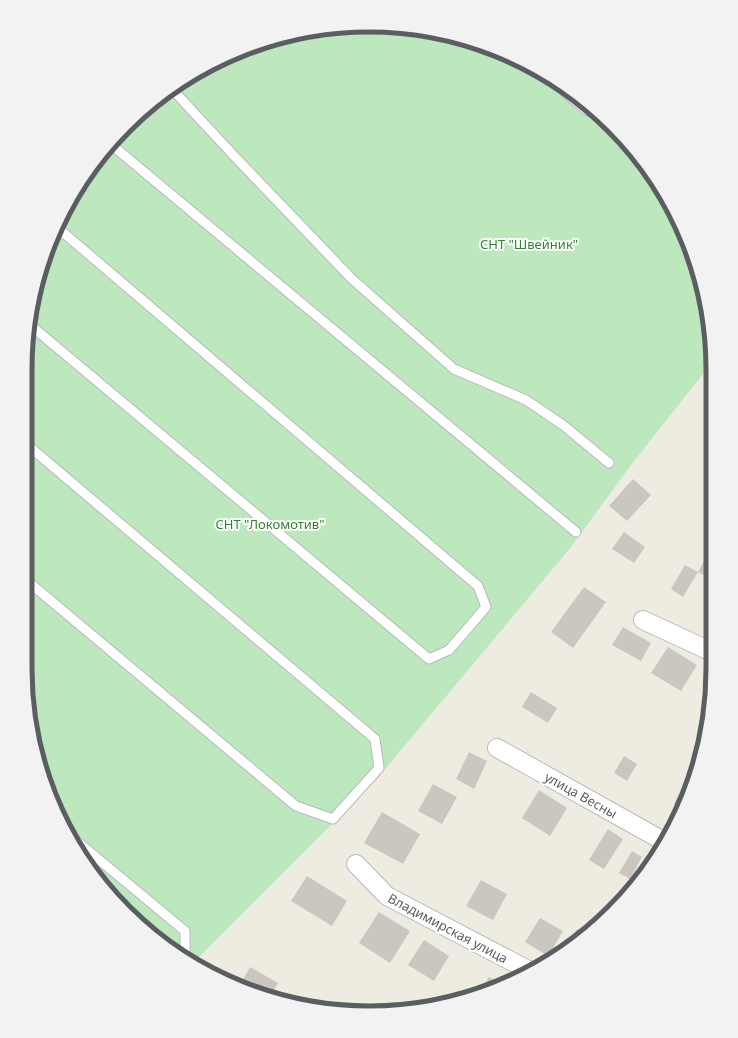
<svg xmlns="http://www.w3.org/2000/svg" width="738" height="1038" font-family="'Noto Sans',sans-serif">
	<rect width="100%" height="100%" fill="#eeebe1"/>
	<path fill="#bde7bc" d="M392,26L458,37L516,59L634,153L687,237L710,324V365L631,465L571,547L376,780L194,962L142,928L83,860L37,758L25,669V369L32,302L71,197L142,110L197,71L259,43L324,28Z"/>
	<path fill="#cbc7c0" d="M633,479L651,495L627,521L609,506Z
		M624,532L645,547L634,563L612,549Z
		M711,548L712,580L698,572Z
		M685,565L698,572L683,597L671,589Z
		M584,587L606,602L573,648L551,632Z
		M623,627L651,643L641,661L612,645Z
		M668,647L697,665L681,691L651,673Z
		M531,692L557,708L548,723L522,707Z
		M469,752L487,761L474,789L456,779Z
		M624,756L637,764L627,781L614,773Z
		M686,781L691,784L682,809L674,804Z
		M433,784L457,797L442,824L418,811Z
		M539,790L567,808L550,836L522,818Z
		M382,812L420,834L403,864L364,843Z
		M608,829L623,839L604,869L589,860Z
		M632,851L642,857L630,879L619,873Z
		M650,856L654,859L642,879L636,885L635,884Z
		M307,876L347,901L332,926L291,901Z
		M481,880L507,894L493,920L466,906Z
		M379,912L410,931L390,963L359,943Z
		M540,918L563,931L548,956L525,942Z
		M577,929L586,934L568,945Z
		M424,940L449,956L434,981L408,965Z
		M250,967L278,983L271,996L240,985Z
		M489,977L504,985L501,987L481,992Z"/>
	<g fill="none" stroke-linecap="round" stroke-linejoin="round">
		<g stroke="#b7babf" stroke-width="11">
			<path id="service" d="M172,89L236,158L352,279L454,369L526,400L563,425L609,463
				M113,146L576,532
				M29,324L429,659L449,650L486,607L478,586L59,229
				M25,579L296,806L333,819L379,768L375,739L25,443
				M73,838L185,931V956"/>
		</g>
		<g stroke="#b7babf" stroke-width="20">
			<path id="minor" d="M569,90L590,107
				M643,620L712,652
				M497,748L665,842
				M356,864L387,896L528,970"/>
		</g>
		<use href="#service" stroke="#fff" stroke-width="9"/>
		<use href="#minor" stroke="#fff" stroke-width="18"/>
	</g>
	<g text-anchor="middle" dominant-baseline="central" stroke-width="4" stroke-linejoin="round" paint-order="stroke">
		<g font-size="13" fill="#2f8530" stroke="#fff">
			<text x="529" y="244">СНТ "Швейник"</text>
			<text x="270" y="524">СНТ "Локомотив"</text>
		</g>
		<g font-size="13" fill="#5a5e63" stroke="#fff">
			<text transform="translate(581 795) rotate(29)">улица Весны</text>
			<text transform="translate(448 928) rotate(28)">Владимирская улица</text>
		</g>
	</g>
	<path d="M0 0H738V1038H0ZM369 32H369A337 337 0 0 1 706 369V669A337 337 0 0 1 369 1006H369A337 337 0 0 1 32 669V369A337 337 0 0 1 369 32Z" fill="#f2f2f3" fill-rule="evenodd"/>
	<path fill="none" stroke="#5a5e63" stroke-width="5" d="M369 32H369A337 337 0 0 1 706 369V669A337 337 0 0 1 369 1006H369A337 337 0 0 1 32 669V369A337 337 0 0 1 369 32Z"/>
</svg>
